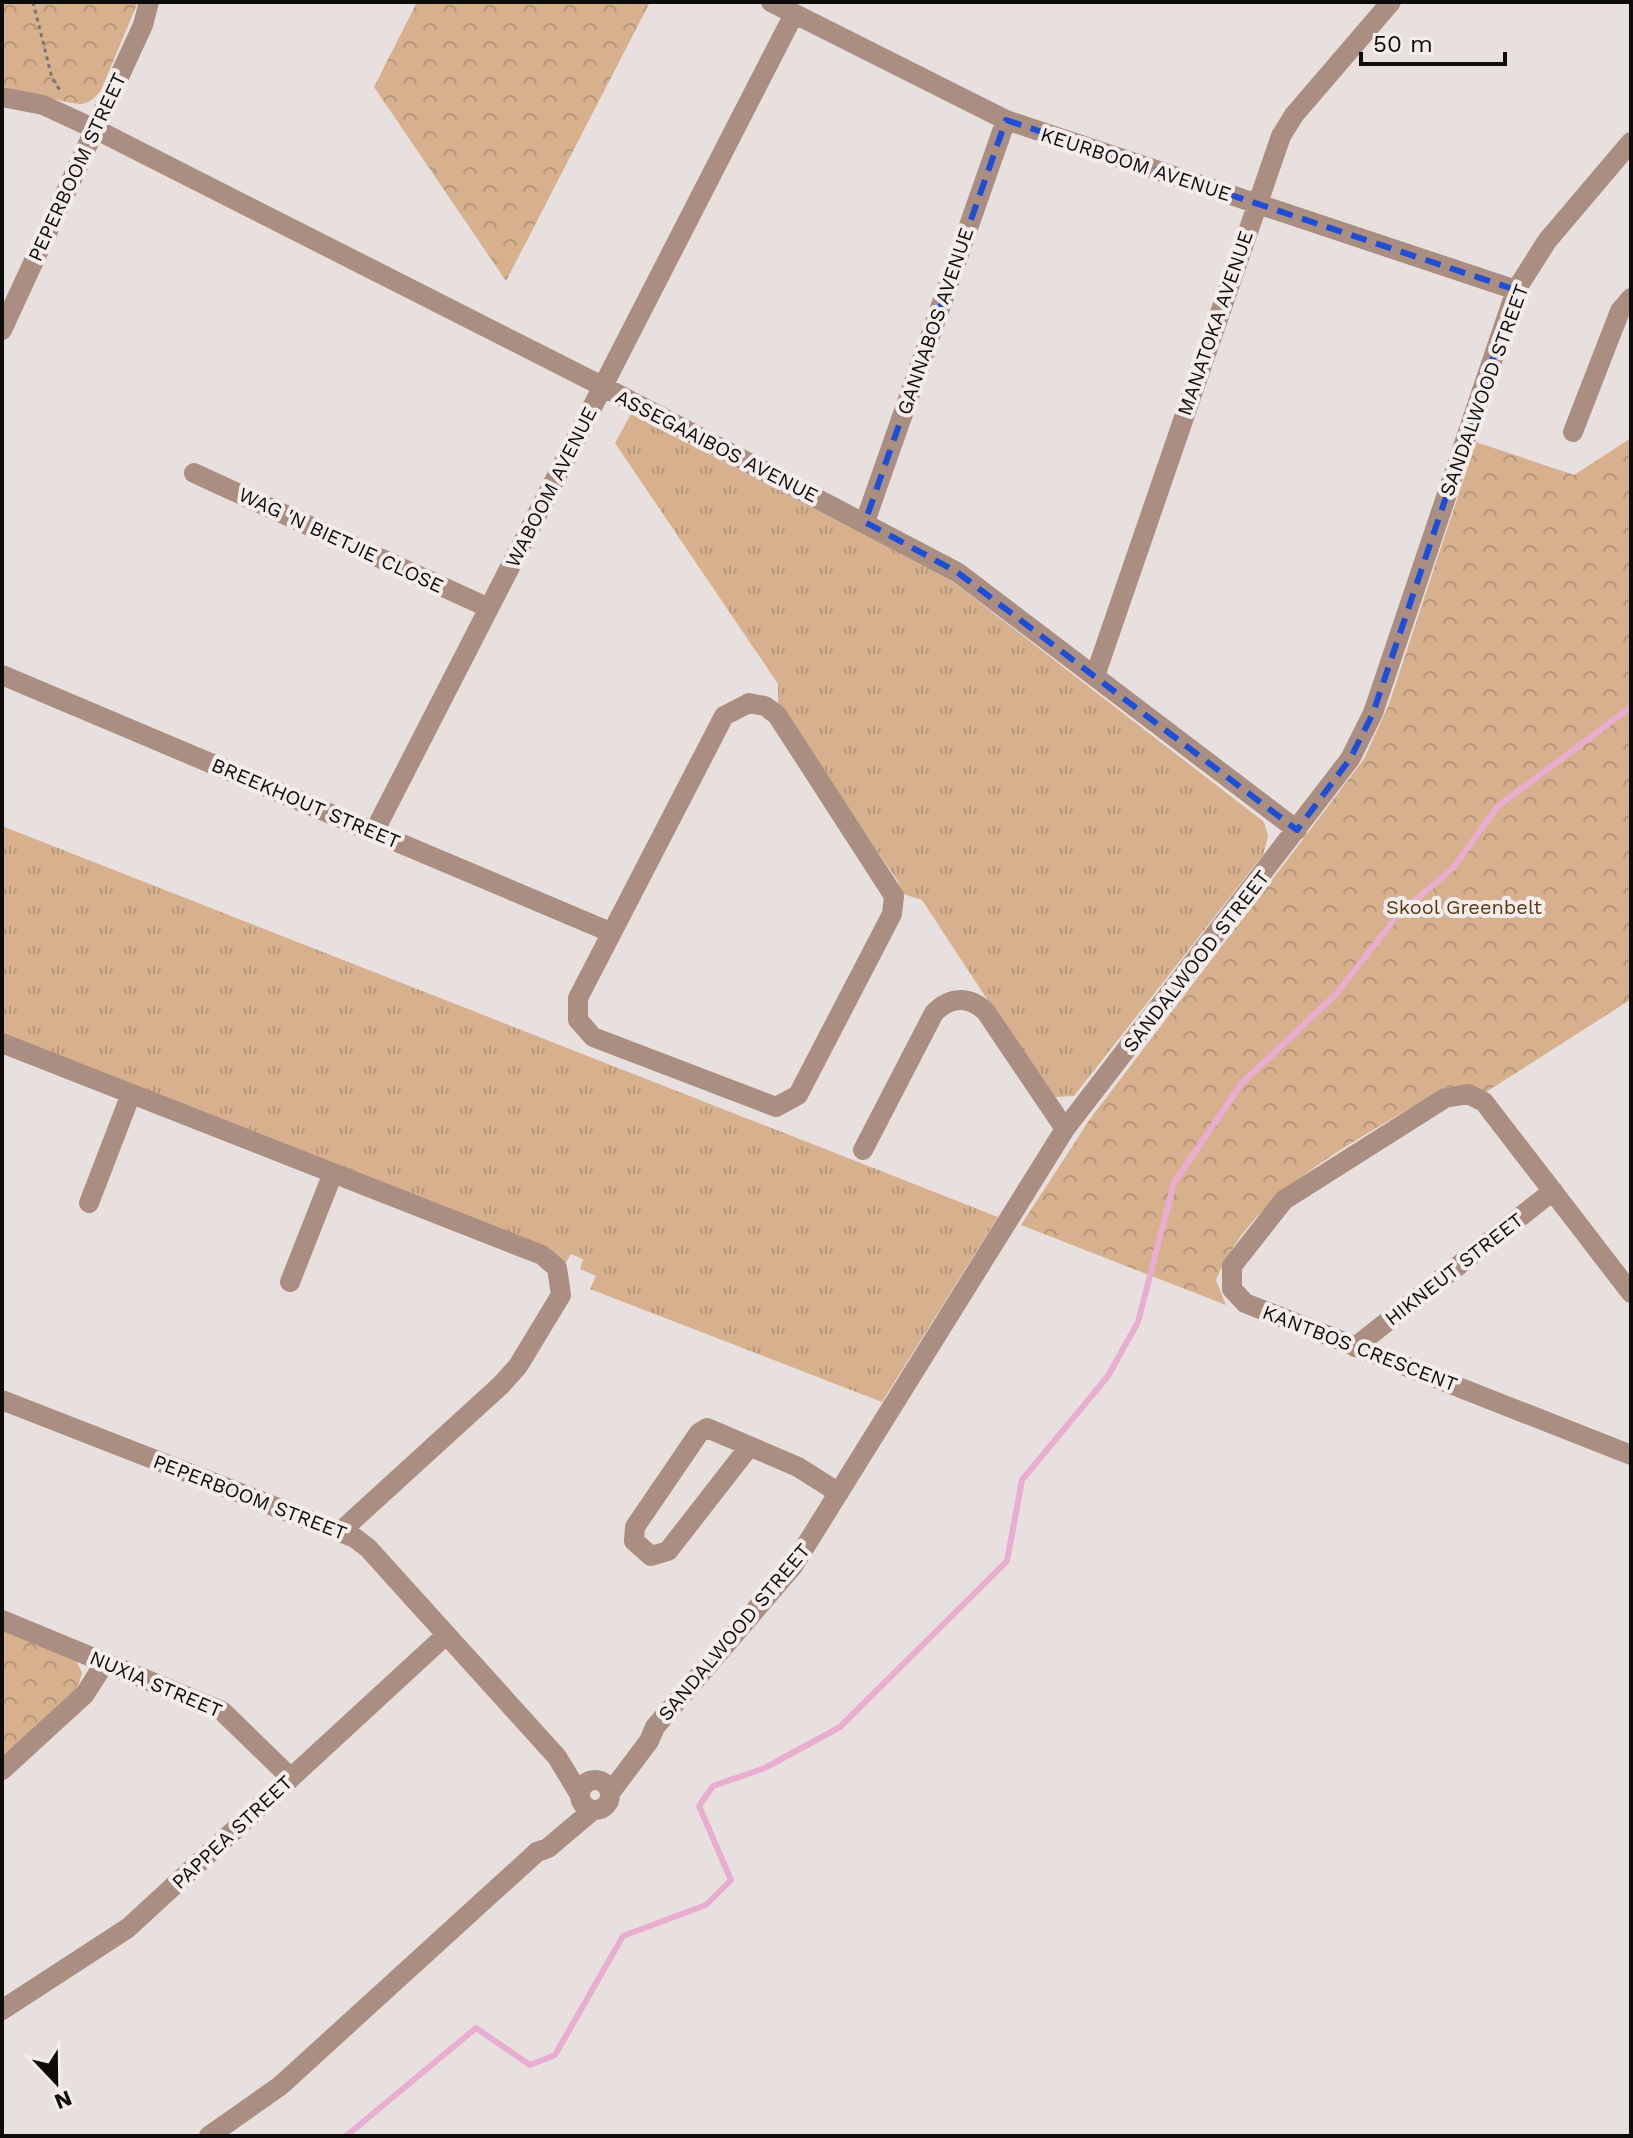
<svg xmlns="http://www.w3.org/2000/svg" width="1633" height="2138" font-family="'Work Sans',sans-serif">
	<defs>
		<pattern id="grass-tufts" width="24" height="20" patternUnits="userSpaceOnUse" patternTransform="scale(2)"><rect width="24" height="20" fill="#d7b08e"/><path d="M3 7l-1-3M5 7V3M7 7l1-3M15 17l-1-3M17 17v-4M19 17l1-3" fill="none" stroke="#b79679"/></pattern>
		<pattern id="park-crowns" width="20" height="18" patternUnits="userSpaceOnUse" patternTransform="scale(2)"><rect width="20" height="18" fill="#d7b08e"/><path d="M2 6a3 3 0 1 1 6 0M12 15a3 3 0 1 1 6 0" fill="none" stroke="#b79679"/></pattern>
	</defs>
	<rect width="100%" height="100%" fill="#e7e0df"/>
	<path fill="url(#grass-tufts)" d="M631,414L944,575L1264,822L1268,836L1263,855L1074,1096L1056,1097L1046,1089L922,900L903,894L897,880L778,706V684L615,443Z
		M2,826L998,1217L882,1402L590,1289L596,1276L580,1269L583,1259L571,1254L565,1264L549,1248L2,1033Z"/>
	<path fill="url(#park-crowns)" d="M2,2H138L101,90C96,97 90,103 81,104C76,105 9,89 2,86Z
		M417,2H650L506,281L374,87Z
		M1631,438L1630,1000L1486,1092L1469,1085L1444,1088C1364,1138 1253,1187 1216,1280L1226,1305L1021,1225L1090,1119L1364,759L1389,704L1476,442L1574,475Z
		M2,1629L76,1660L82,1673L78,1687L2,1757Z"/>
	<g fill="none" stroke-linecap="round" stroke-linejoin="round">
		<path stroke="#eaadd2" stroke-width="6" d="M346,2136L476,2028L530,2065L555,2055L623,1936L706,1905L731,1880L699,1806L713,1786L765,1768L840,1727L1007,1561L1022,1480L1108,1376L1138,1322L1174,1183L1241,1084L1336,994L1397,916L1454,867L1498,806L1631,707"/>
		<path stroke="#7b7675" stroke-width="3" stroke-dasharray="4 4" stroke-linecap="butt" d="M33,2L52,78L61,92"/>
		<path stroke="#ab8e82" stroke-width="20" d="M771,2L1006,120L1516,290
			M2,97L43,105L95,129L602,386L957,572L1297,830
			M2,330L143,25L149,2
			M1573,432L1620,311L1631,298
			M194,473L489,608
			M865,522L1006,120
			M2,675L610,932
			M1095,676L1281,136L1294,115L1391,2
			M749,703L765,706L777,715L894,896L892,914L798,1095L776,1107L593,1037L578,1020V998L724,716Z
			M374,832L794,14
			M2,1043L542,1255L557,1268L561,1295L518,1366L501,1385L340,1532
			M863,1150L934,1013C950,996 970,996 986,1012L1065,1129
			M89,1203L131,1094
			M290,1282L333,1173
			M1631,1293L1484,1102L1468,1094L1445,1098L1284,1200L1232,1266V1289L1245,1303L1631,1455
			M1355,1347L1553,1191
			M2,1400L355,1538L368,1548L557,1757L580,1795
			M749,1447L668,1551L651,1556L634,1541L635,1527L699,1433L707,1428L798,1467L839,1493
			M2,1620L222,1711L291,1778
			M2,1770L85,1694L104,1664
			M580 1795a15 15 0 1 1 30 0a15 15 0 1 1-30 0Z
			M610,1793L649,1741L655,1727L793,1566L1065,1129L1350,759L1373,713L1516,290L1547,241L1631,142
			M2,2010L128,1928L446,1635
			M209,2136L280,2086L537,1852L548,1848L593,1810"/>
	</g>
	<path fill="none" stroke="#1d4ed8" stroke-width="6" stroke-dasharray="16 10" stroke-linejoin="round" d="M1006,120L1516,290L1373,713L1350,759L1297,830L957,572L865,522Z"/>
	<g text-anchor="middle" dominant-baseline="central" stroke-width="8" stroke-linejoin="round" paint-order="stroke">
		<g font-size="20" fill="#0e0b0b" stroke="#f4edec">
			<text transform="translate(1136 164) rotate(18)">KEURBOOM AVENUE</text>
			<text transform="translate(77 167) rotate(-65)">PEPERBOOM STREET</text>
			<text transform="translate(935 321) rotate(-71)">GANNABOS AVENUE</text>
			<text transform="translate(1215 323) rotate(-71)">MANATOKA AVENUE</text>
			<text transform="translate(1484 390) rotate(-70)">SANDALWOOD STREET</text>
			<text transform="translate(717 446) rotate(27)">ASSEGAAIBOS AVENUE</text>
			<text transform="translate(551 487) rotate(-63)">WABOOM AVENUE</text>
			<text transform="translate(341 540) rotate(25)">WAG 'N BIETJIE CLOSE</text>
			<text transform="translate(306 803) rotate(23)">BREEKHOUT STREET</text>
			<text transform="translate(1196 961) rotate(-52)">SANDALWOOD STREET</text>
			<text transform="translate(1454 1269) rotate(-38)">HIKNEUT STREET</text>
			<text transform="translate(1360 1348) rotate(21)">KANTBOS CRESCENT</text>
			<text transform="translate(250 1497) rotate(21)">PEPERBOOM STREET</text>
			<text transform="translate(734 1632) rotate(-50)">SANDALWOOD STREET</text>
			<text transform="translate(156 1684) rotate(23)">NUXIA STREET</text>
			<text transform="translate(232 1832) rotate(-43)">PAPPEA STREET</text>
		</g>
		<g font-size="20" fill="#5a3713" stroke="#f4edec">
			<text x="1464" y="907">Skool Greenbelt</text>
		</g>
	</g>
	<rect width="1633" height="2138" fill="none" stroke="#0e0b0b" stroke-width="8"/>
	<g transform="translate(56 2082) rotate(158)" stroke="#f4edec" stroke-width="6" paint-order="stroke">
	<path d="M0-6L14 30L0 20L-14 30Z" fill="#0e0b0b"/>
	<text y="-12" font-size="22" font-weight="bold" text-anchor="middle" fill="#0e0b0b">N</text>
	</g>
	<path d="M1361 52v12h144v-12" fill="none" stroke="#0e0b0b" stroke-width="4"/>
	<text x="1373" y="52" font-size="24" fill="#0e0b0b" stroke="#f4edec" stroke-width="6" paint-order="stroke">50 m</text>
</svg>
